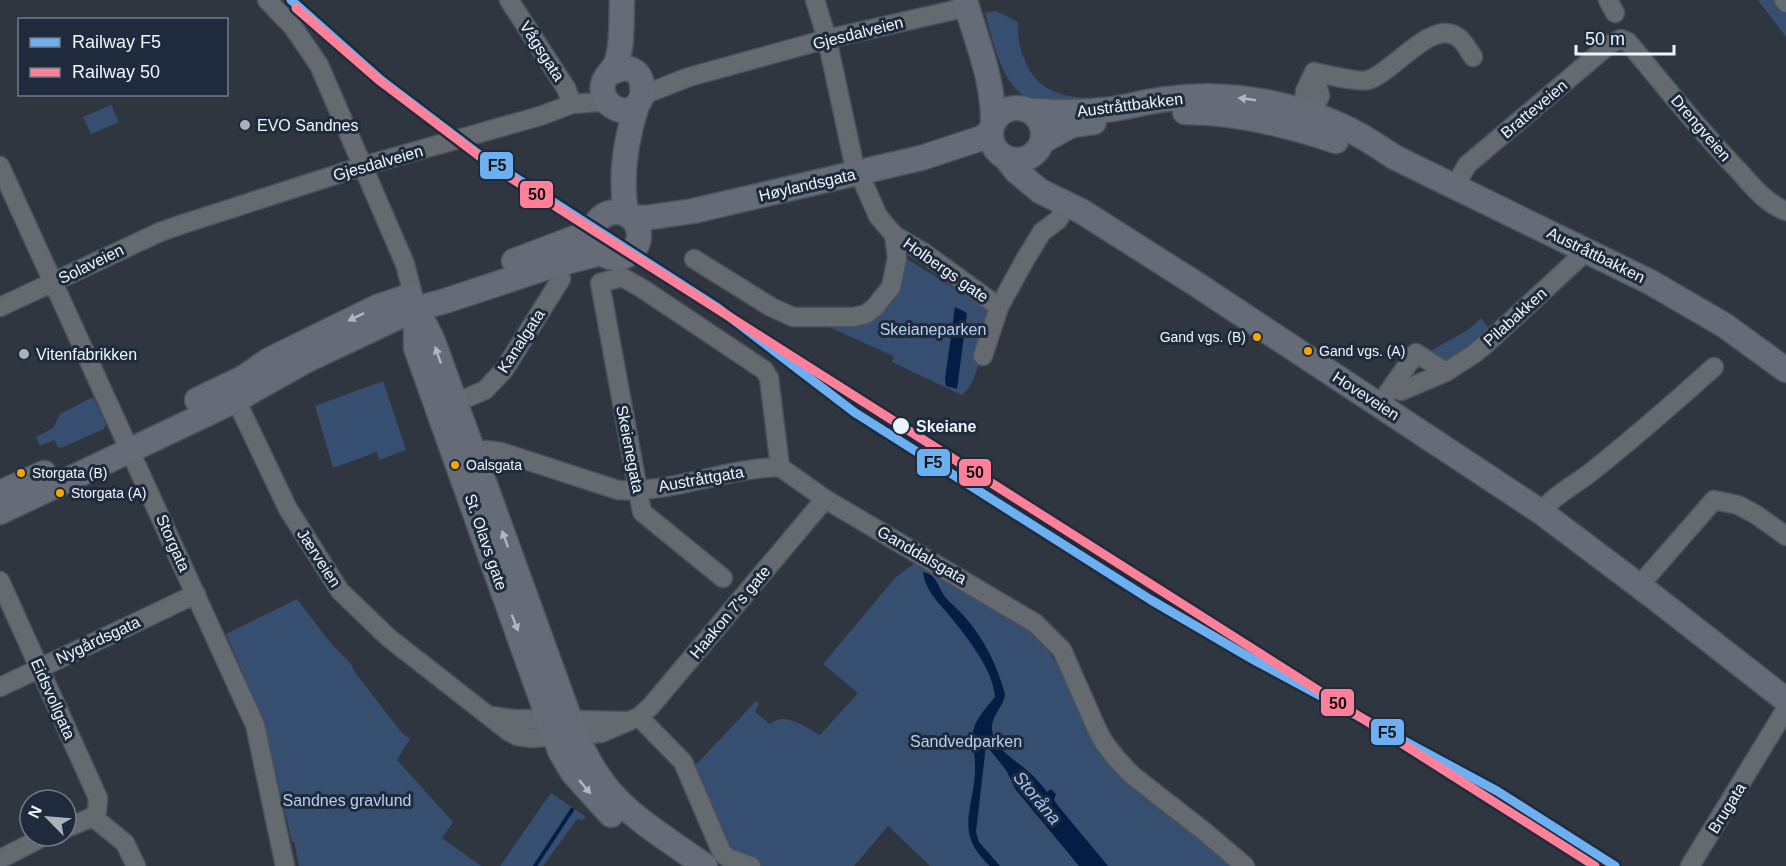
<svg xmlns="http://www.w3.org/2000/svg" width="1786" height="866" font-family="Helvetica,sans-serif">
	<rect width="100%" height="100%" fill="#2f3640"/>
	<path fill="#364e70" d="M1758,0H1777L1786,11V37Z
		M996,11L1018,22C1017,36 1020,51 1026,63C1042,101 1084,100 1118,95L1119,101L1035,103C1001,87 995,47 985,13Z
		M111,105L119,122L91,134L83,117Z
		M902,256L987,308L989,315C984,337 980,381 962,395L892,362L894,357L893,356L816,321L867,317Z
		M1481,318L1489,329V334L1445,362L1432,353V350L1468,330Z
		M383,381L406,450L379,460L377,452L333,468L315,406Z
		M91,398H94L106,425L104,429L61,448L58,447L54,440L40,446L36,437L53,428L60,414Z
		M916,562L1031,631C1068,665 1075,716 1104,757C1119,779 1141,793 1161,809C1186,828 1210,847 1234,866H930L888,826L854,866H754L730,851L692,769L756,701L759,704L755,712L770,724C785,711 804,727 820,735L858,693L823,664L895,578Z
		M297,599L329,641L351,664L354,671L402,733L410,739L397,760L453,822L442,838L481,866H299L294,842H292L264,722L226,634Z
		M551,793L586,817L582,820L577,819L543,866H500Z"/>
	<path fill="#041d45" d="M955,307L967,313L957,389L946,386L945,379Z
		M923,572C938,575 937,587 946,598C951,604 958,609 963,615C984,638 997,665 1005,694C1004,706 991,716 992,729C994,750 1018,761 1031,774C1037,779 1042,786 1047,792L1051,789L1056,794L1054,800L1059,807L1108,866H1079L1016,790L1006,770L986,745L976,832L979,842L1000,866H990C951,831 977,805 975,763C975,752 970,743 973,731C976,718 986,708 995,697C993,669 966,636 949,615C938,602 925,590 923,572Z"/>
	<g fill="none" stroke-linecap="round" stroke-linejoin="round">
		<path stroke="#041d45" stroke-width="4" d="M535,866L572,810"/>
		<g stroke="#4b525a" stroke-width="21">
			<path id="minor" d="M267,0L293,27L319,65L405,264L413,295
				M509,0L566,88L572,104
				M815,0L827,39L854,164
				M1608,0L1615,13
				M1784,0L1786,3
				M1314,72C1325,74 1360,83 1368,80C1392,74 1433,16 1459,38C1465,43 1469,51 1473,57
				M643,95L689,77L827,39L959,9L964,0
				M1303,122L1305,91L1314,72
				M1305,125L1320,96L1314,72
				M0,166L255,725L285,866
				M859,173L878,216L894,235L923,252L999,307
				M1455,186L1467,165L1610,44L1621,39L1628,42C1664,85 1698,129 1737,169C1752,185 1765,203 1786,211
				M694,259L771,307L793,317H854L866,314L875,307L891,287L897,258L894,235
				M0,307L160,232L183,224L363,166L540,116L572,104L599,102L609,104
				M983,356L999,307L1026,258L1042,232L1058,220L1068,204
				M1401,391L1446,372
				M225,393L236,400L288,509L340,591L389,638L508,731L517,736L532,738L601,733L639,717L651,706L825,499
				M1379,405L1416,353L1446,372L1474,354L1486,344L1579,258
				M444,408L485,390L504,370L561,279
				M485,450L501,452L618,490C670,494 726,468 780,467
				M1541,512C1555,494 1577,484 1595,469C1636,436 1675,402 1714,367
				M723,578L642,512L600,283L622,277L643,289L764,370L769,378L780,467L825,499L1035,623L1062,650L1096,727L1103,741L1116,758L1132,775L1205,832L1245,866
				M0,581L98,798L97,810L93,817
				M1639,586L1714,500L1738,505L1755,514L1786,536
				M0,687L196,594
				M491,716L514,719L626,721
				M639,717L683,762L722,853L728,858L751,866
				M93,817L125,843L136,866
				M66,828L93,817
				M0,859L45,836
				M1690,866L1786,709"/>
		</g>
		<g stroke="#4b525a" stroke-width="27">
			<path id="major" d="M965,0C976,40 994,80 993,123
				M609,74C653,48 652,125 615,108C606,104 601,93 603,84C605,75 615,69 617,61C623,42 621,19 622,0
				M991 134a26 26 0 1 1 52 0a26 26 0 1 1-52 0Z
				M1031,111C1059,112 1085,113 1113,109C1131,106 1149,101 1167,99C1231,90 1304,104 1361,136C1373,143 1385,151 1396,158L1650,282L1724,325L1786,370
				M1185,112C1237,112 1288,125 1336,141
				M1043,141L1072,125L1094,122
				M1006,158L1016,171L1040,191L1081,211L1193,282L1541,512L1654,597L1786,700
				M593 235a23 23 0 1 1 46 0a23 23 0 1 1-46 0Z
				M626,213C620,178 626,139 637,105
				M632,217L645,218L693,211L921,158L982,138L991,131
				M514,261L593,231
				M419,308L445,301L554,265L601,253
				M417,309L433,341L576,736C585,754 594,772 607,788C633,820 671,841 705,866
				M416,314V348L560,751L573,773L611,815
				M197,400L243,378L269,360L377,307L410,296
				M0,493L44,473
				M0,512L236,400L305,361L413,310"/>
		</g>
		<use href="#minor" stroke="#656a71" stroke-width="18"/>
		<use href="#major" stroke="#656c77" stroke-width="24"/>
		<path stroke="#666c73" stroke-width="4" stroke-dasharray="3 6" stroke-linecap="butt" d="M1379,727L1477,791"/>
		<g stroke="#1f2b3c" stroke-width="14">
			<path id="rail-1" d="M291,0L381,80L477,153L718,308L854,412L1151,600L1254,660L1497,791L1615,866"/>
		</g>
		<g stroke="#1f2b3c" stroke-width="14">
			<path id="rail-2" d="M296,8L380,81L495,168L1595,866"/>
		</g>
		<use href="#rail-1" stroke="#6db0f2" stroke-width="9"/>
		<use href="#rail-2" stroke="#ff8098" stroke-width="9"/>
	</g>
	<defs><path id="oneway-solid" d="M-6-.8H1V-3.2L6.5 0L1 3.2V.8H-6Z" transform="scale(1.5)"/></defs>
	<g fill="#b0b7c1">
		<use href="#oneway-solid" transform="translate(1247 99) rotate(-172)"/>
		<use href="#oneway-solid" transform="translate(356 317) rotate(154)"/>
		<use href="#oneway-solid" transform="translate(438 355) rotate(-109)"/>
		<use href="#oneway-solid" transform="translate(505 539) rotate(-110)"/>
		<use href="#oneway-solid" transform="translate(515 623) rotate(69)"/>
		<use href="#oneway-solid" transform="translate(585 787) rotate(50)"/>
	</g>
	<g fill="#aab2bb" stroke="#1f2b3c" stroke-width="2">
		<circle cx="245" cy="125" r="6"/>
		<circle cx="24" cy="354" r="6"/>
	</g>
	<g fill="#f7a600" stroke="#1f2b3c" stroke-width="2">
		<circle cx="1257" cy="337" r="5"/>
		<circle cx="1308" cy="351" r="5"/>
		<circle cx="455" cy="465" r="5"/>
		<circle cx="21" cy="473" r="5"/>
		<circle cx="60" cy="493" r="5"/>
	</g>
	<circle fill="#edf4fd" stroke="#1f2b3c" stroke-width="2" cx="901" cy="426" r="9"/>
	<g text-anchor="middle" dominant-baseline="central" stroke-width="6" stroke-linejoin="round" paint-order="stroke">
		<g font-size="14" fill="#edf4fd" stroke="#1f2b3c" text-anchor="start">
			<text x="1246" y="337" text-anchor="end">Gand vgs. (B)</text>
			<text x="1319" y="351">Gand vgs. (A)</text>
			<text x="466" y="465">Oalsgata</text>
			<text x="32" y="473">Storgata (B)</text>
			<text x="71" y="493">Storgata (A)</text>
		</g>
		<g font-size="16" fill="#edf4fd" stroke="#1f2b3c">
			<text transform="translate(858 33) rotate(-14)">Gjesdalveien</text>
			<text transform="translate(542 51) rotate(57)">Vågsgata</text>
			<text transform="translate(1130 105) rotate(-7)">Austråttbakken</text>
			<text transform="translate(1534 109) rotate(-40)">Bratteveien</text>
			<text transform="translate(1701 128) rotate(49)">Drengveien</text>
			<text transform="translate(378 163) rotate(-16)">Gjesdalveien</text>
			<text transform="translate(807 185) rotate(-13)">Høylandsgata</text>
			<text transform="translate(1596 255) rotate(26)">Austråttbakken</text>
			<text transform="translate(91 264) rotate(-26)">Solaveien</text>
			<text transform="translate(946 270) rotate(35)">Holbergs gate</text>
			<text transform="translate(1515 317) rotate(-42)">Pilabakken</text>
			<text transform="translate(521 341) rotate(-57)">Kanalgata</text>
			<text transform="translate(1366 396) rotate(33)">Hoveveien</text>
			<text transform="translate(630 449) rotate(79)">Skeienegata</text>
			<text transform="translate(701 479) rotate(-10)">Austråttgata</text>
			<text transform="translate(486 542) rotate(71)">St. Olavs gate</text>
			<text transform="translate(173 543) rotate(66)">Storgata</text>
			<text transform="translate(922 555) rotate(30)">Ganddalsgata</text>
			<text transform="translate(319 558) rotate(57)">Jærveien</text>
			<text transform="translate(730 612) rotate(-50)">Haakon 7's gate</text>
			<text transform="translate(98 640) rotate(-25)">Nygårdsgata</text>
			<text transform="translate(53 699) rotate(66)">Eidsvollgata</text>
			<text transform="translate(1727 808) rotate(-58)">Brugata</text>
		</g>
		<g font-size="16" fill="#edf4fd" stroke="#1f2b3c" text-anchor="start">
			<text x="257" y="125">EVO Sandnes</text>
			<text x="36" y="354">Vitenfabrikken</text>
		</g>
		<g font-size="16" fill="#b6cff2" stroke="#1f2b3c">
			<text x="933" y="329">Skeianeparken</text>
			<text x="966" y="741">Sandvedparken</text>
			<text x="347" y="800">Sandnes gravlund</text>
		</g>
		<g font-size="16" font-weight="bold" fill="#edf4fd" stroke="#1f2b3c" text-anchor="start">
			<text x="916" y="426">Skeiane</text>
		</g>
		<g font-size="18" font-style="italic" fill="#9ec3f7" stroke="#1f2b3c">
			<text transform="translate(1037 798) rotate(50)">Storåna</text>
		</g>
	</g>
	<g stroke="#1f2b3c" stroke-width="2">
		<rect x="479" y="151" width="35" height="29" rx="6" fill="#6db0f2"/>
		<rect x="519" y="180" width="35" height="29" rx="6" fill="#ff8098"/>
		<rect x="916" y="448" width="35" height="29" rx="6" fill="#6db0f2"/>
		<rect x="958" y="458" width="34" height="29" rx="6" fill="#ff8098"/>
		<rect x="1320" y="688" width="35" height="29" rx="6" fill="#ff8098"/>
		<rect x="1370" y="718" width="35" height="28" rx="6" fill="#6db0f2"/>
	</g>
	<g font-size="16" text-anchor="middle" font-weight="bold" fill="#111">
		<text x="497" y="171">F5</text>
		<text x="537" y="200">50</text>
		<text x="933" y="468">F5</text>
		<text x="975" y="478">50</text>
		<text x="1338" y="709">50</text>
		<text x="1387" y="738">F5</text>
	</g>
	<rect x="18" y="18" width="210" height="78" fill="#1f2b3c" stroke="#717b89" stroke-width="1.5"/>
	<rect x="30" y="38" width="30" height="9" fill="#6db0f2" stroke="#717b89" stroke-width="1.5"/>
	<text x="72" y="48" font-size="18" fill="#edf4fd">Railway F5</text>
	<rect x="30" y="68" width="30" height="9" fill="#ff8098" stroke="#717b89" stroke-width="1.5"/>
	<text x="72" y="78" font-size="18" fill="#edf4fd">Railway 50</text>
	<g transform="translate(48 818) rotate(295)"><circle r="28" fill="#1f2b3c" stroke="#717b89" stroke-width="1.5"/>
	<path d="M0-4.5L10 22L0 15L-10 22Z" fill="#aab2bb"/>
	<text y="-9" font-size="16" font-weight="bold" text-anchor="middle" fill="#edf4fd">N</text>
	</g>
	<path d="M1576 45v9h98v-9" fill="none" stroke="#edf4fd" stroke-width="3"/>
	<text x="1585" y="45" font-size="18" fill="#edf4fd" stroke="#1f2b3c" stroke-width="4.5" paint-order="stroke">50 m</text>
</svg>
